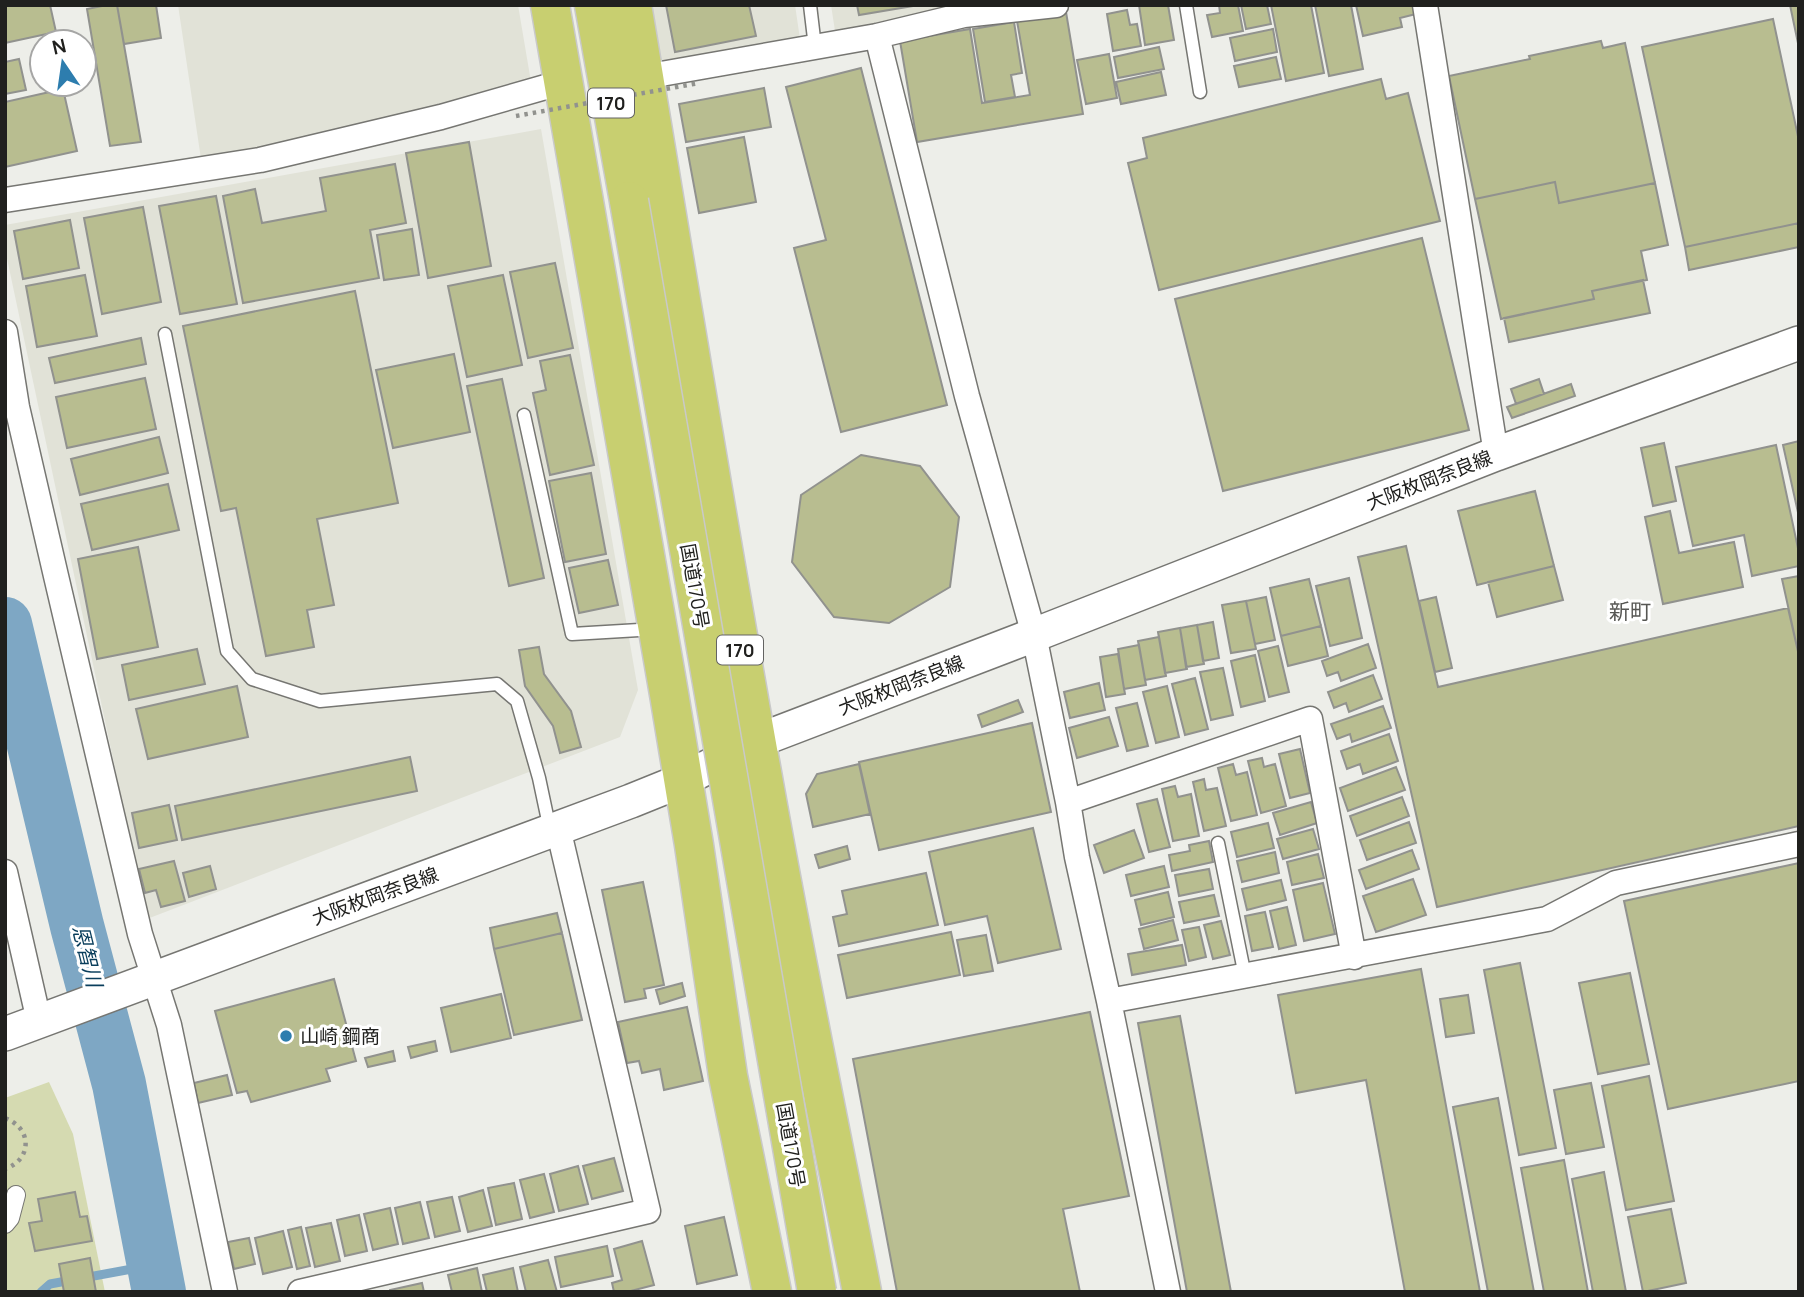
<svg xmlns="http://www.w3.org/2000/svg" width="1804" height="1297" font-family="Manrope,'Noto Sans JP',sans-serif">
	<rect width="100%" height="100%" fill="#edeee9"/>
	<path fill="#e1e2d7" d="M178,5H518L531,82L289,144L201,159Z
		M651,5H795L800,39L662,67Z
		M831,5H950V10L835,31Z
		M541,129L638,690L620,737L147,919L5,249V225Z"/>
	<path fill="#d5dab1" d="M49,1082L73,1134L105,1292H5V1098Z"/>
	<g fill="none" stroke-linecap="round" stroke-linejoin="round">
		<path stroke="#7ea7c4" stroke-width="9" d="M41,1292L50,1284L154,1265"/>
		<path stroke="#7ea7c4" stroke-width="54" d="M5,624L77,926L119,1084L159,1292"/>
	</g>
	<path fill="#b8bd90" stroke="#91928e" stroke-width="2" d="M5,5H50L56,32L5,43Z
		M107,5H117L141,142L110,146L87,9Z
		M117,5H156L161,38L124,44Z
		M666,5H749L756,36L675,52Z
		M857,5H919L859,15Z
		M1139,5H1168L1174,40L1145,45Z
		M1219,5H1238L1243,31L1212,37L1207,15L1220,13Z
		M1241,5H1267L1271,24L1246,29Z
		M1271,5H1311L1324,73L1286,81Z
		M1315,5H1351L1363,69L1329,76Z
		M1356,5H1414L1416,14L1400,18L1402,27L1363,36Z
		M1790,5H1799V48Z
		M1127,10L1130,25L1137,24L1141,46L1113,51L1107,14Z
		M1066,12L1083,114L917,142L900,41L970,29L982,103L1030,95L1017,21Z
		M1773,19L1799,141V223L1685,247L1642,47Z
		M1014,22L1022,73L1011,75L1015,97L985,102L973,29Z
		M1273,29L1277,52L1235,61L1230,38Z
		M1601,41L1603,48L1625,43L1655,183L1559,203L1555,182L1475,199L1449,76L1530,59L1529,56Z
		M1159,47L1164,69L1118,78L1114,57Z
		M1109,54L1117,98L1086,104L1077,60Z
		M1276,57L1281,79L1239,87L1234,66Z
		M19,59L26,90L5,94V62Z
		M861,68L947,405L841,432L794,248L826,240L786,87Z
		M1161,72L1166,95L1121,104L1116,82Z
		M1381,79L1386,99L1408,93L1440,221L1159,290L1128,163L1147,158L1143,138Z
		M764,88L771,127L686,142L679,104Z
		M63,89L77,151L5,167V102Z
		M744,137L756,202L699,213L687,148Z
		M469,142L491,266L428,278L406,153Z
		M395,164L406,223L370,230L379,278L243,303L223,196L255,189L262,223L326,211L320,178Z
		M1555,182L1559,203L1655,183L1668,245L1641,251L1647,280L1592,291L1594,299L1501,319L1475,199Z
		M216,196L237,304L180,314L159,206Z
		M143,207L161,302L102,314L84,218Z
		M70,220L79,268L23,279L14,231Z
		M1799,223V247L1689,270L1685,247Z
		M412,229L419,275L384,280L377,235Z
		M1422,238L1469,430L1223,491L1175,299Z
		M555,263L573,348L528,358L510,272Z
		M85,275L97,336L37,347L26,286Z
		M503,275L522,365L467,377L448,286Z
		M1643,280L1650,313L1509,342L1504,318L1594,299L1592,291Z
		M355,291L398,503L317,519L334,605L307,610L314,647L266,656L236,508L221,511L183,326Z
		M141,338L146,364L55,383L49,358Z
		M454,354L470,432L393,448L376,370Z
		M570,355L594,465L550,475L533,393L546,390L540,361Z
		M145,378L156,429L67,448L56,397Z
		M502,379L544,578L509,586L467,386Z
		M1539,379L1544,394L1516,404L1511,389Z
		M1571,384L1575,396L1512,418L1507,407Z
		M159,437L168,473L80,495L71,459Z
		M1799,441V517L1783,445Z
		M1664,443L1676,501L1653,506L1641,448Z
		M1776,445L1799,553V566L1752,576L1744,535L1693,546L1676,467Z
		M861,455L920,466L959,517L950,587L889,623L834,617L792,562L801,495Z
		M591,473L606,554L565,562L549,481Z
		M168,484L179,530L92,550L81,504Z
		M1535,491L1554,566L1477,585L1458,511Z
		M1670,511L1679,553L1734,542L1743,587L1663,604L1645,517Z
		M1406,546L1438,687L1788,608L1799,656V826L1437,907L1358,557Z
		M138,547L158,647L97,659L78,559Z
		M608,560L618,605L579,613L569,568Z
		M1554,566L1563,600L1497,617L1488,582Z
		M1799,576V656L1782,579Z
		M1349,578L1362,638L1330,646L1316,586Z
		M1309,579L1321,626L1281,636L1270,588Z
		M1266,597L1275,640L1255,644L1246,601Z
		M1436,597L1452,668L1435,672L1419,601Z
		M1246,601L1256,649L1231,653L1222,605Z
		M1213,622L1219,658L1203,661L1197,625Z
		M1197,625L1204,664L1186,667L1180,628Z
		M1321,626L1328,656L1288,666L1281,636Z
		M1180,628L1187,669L1165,673L1158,632Z
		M1159,637L1166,676L1145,680L1138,641Z
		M1368,644L1376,668L1341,681L1338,672L1327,676L1322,661Z
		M1139,645L1146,685L1124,689L1118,649Z
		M1278,646L1289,692L1269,697L1258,651Z
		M539,647L544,674L571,711L581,747L560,753L553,726L525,686L519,650Z
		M197,649L205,684L129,700L122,665Z
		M1118,654L1125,694L1106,697L1100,657Z
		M1255,655L1265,701L1241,707L1231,661Z
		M1223,668L1233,715L1211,720L1200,672Z
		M1373,675L1382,699L1349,712L1346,703L1334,708L1328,692Z
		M1195,678L1208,729L1185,735L1172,684Z
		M1099,683L1105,710L1070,718L1064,692Z
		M237,686L248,737L148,759L136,709Z
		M1167,686L1179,737L1156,743L1143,692Z
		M1018,700L1023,712L982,727L978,715Z
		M1137,703L1148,746L1127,751L1116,708Z
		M1383,706L1391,728L1352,742L1350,734L1337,739L1331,724Z
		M1109,717L1118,746L1077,758L1069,728Z
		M1032,723L1051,812L879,850L859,762Z
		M1389,734L1398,761L1363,774L1360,764L1347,769L1341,751Z
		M1300,749L1310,793L1290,798L1279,754Z
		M410,757L417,791L182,840L175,806Z
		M1262,758L1264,767L1275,764L1286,806L1261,813L1248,761Z
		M859,764L870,814L813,827L806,794L817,774Z
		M1233,764L1236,775L1247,772L1257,815L1231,821L1218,768Z
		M1396,767L1405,790L1348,811L1340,788Z
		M1204,779L1206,790L1217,788L1226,826L1204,831L1193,782Z
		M1175,786L1178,797L1191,794L1199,836L1173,841L1162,789Z
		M1402,797L1409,816L1357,836L1350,816Z
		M1157,799L1170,847L1149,852L1137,804Z
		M1311,802L1317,823L1280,835L1273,813Z
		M169,805L177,840L139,848L132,813Z
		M1409,822L1416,843L1367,860L1360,840Z
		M1268,823L1274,848L1237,857L1231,832Z
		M1033,828L1061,949L998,963L987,916L945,925L929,852Z
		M1313,829L1319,849L1283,859L1277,839Z
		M1134,830L1144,858L1104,873L1094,845Z
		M1209,841L1213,862L1172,871L1169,855L1190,851L1189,845Z
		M847,846L850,859L819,868L815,855Z
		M1412,850L1419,869L1366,889L1359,870Z
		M1275,852L1279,873L1242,882L1237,861Z
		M1318,854L1324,878L1292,885L1287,862Z
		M174,861L185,901L161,907L156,890L145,893L139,869Z
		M1799,863V1081L1668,1109L1624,901Z
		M210,866L216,889L189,897L183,873Z
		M1164,866L1169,887L1131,896L1126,875Z
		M1209,869L1213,889L1179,896L1175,875Z
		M926,873L938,925L839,946L833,917L847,914L842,891Z
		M1413,879L1426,915L1376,932L1363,896Z
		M1281,880L1286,900L1247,910L1242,889Z
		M643,882L664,985L644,989L646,998L625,1002L602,890Z
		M1323,883L1335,934L1304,941L1293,890Z
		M1168,892L1174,917L1141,925L1135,900Z
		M1214,895L1219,916L1184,923L1179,902Z
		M1287,907L1296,945L1279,949L1270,911Z
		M1265,912L1273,947L1252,951L1245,916Z
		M557,913L562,933L494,949L490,928Z
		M1173,920L1178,940L1144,949L1139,929Z
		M1221,921L1230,955L1213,959L1204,925Z
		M1199,927L1206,957L1189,961L1182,930Z
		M951,932L960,975L847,998L838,955Z
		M562,933L582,1020L514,1035L494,949Z
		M986,935L993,971L964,976L957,940Z
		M1182,945L1186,965L1132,975L1128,954Z
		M1520,963L1556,1148L1519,1155L1484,970Z
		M1421,969L1480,1292H1405L1366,1080L1296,1093L1278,995Z
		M1630,973L1649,1064L1598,1074L1579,983Z
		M334,979L356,1061L326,1069L330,1081L251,1102L247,1091L237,1093L215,1011Z
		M682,983L685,996L660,1004L656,990Z
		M501,994L511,1038L451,1052L441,1008Z
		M1468,995L1474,1033L1446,1037L1440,999Z
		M687,1007L703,1081L664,1090L660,1069L642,1073L639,1061L627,1063L618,1022Z
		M1090,1012L1129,1196L1063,1209L1080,1292H897L853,1059Z
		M1180,1016L1231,1292H1187L1138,1023Z
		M435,1041L437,1051L411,1058L408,1047Z
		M393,1051L395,1061L368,1067L365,1058Z
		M227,1075L232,1095L198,1103L194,1083Z
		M1649,1076L1674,1201L1626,1210L1602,1086Z
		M1591,1083L1604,1147L1566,1154L1554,1090Z
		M1498,1098L1534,1292H1488L1453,1107Z
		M614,1158L623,1191L592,1199L583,1166Z
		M1564,1160L1588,1292H1544L1521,1168Z
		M578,1166L588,1204L559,1211L550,1174Z
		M1604,1172L1626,1292H1593L1572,1179Z
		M544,1174L554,1212L530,1218L520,1180Z
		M514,1183L522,1219L496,1225L488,1188Z
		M483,1190L492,1226L468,1232L459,1197Z
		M75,1192L80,1217L87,1216L92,1241L35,1251L29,1223L42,1221L38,1199Z
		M452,1197L460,1231L435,1237L427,1202Z
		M420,1202L429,1238L403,1244L395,1208Z
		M390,1208L398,1244L373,1250L364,1214Z
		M1671,1209L1686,1283L1643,1292L1628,1217Z
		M359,1215L367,1251L345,1256L337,1220Z
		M724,1217L737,1275L697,1284L685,1226Z
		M331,1223L340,1261L315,1267L306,1228Z
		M301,1227L310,1266L297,1269L288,1230Z
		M283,1231L292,1267L263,1274L255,1238Z
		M249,1238L255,1264L234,1269L228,1242Z
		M642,1241L654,1285L627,1292H614L612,1283L622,1280L614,1249Z
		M607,1246L613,1276L561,1287L555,1257Z
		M90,1258L96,1292H64L59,1264Z
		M548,1260L557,1292H526L520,1267Z
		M477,1268L482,1292H452L448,1275Z
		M513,1268L518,1292H487L483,1275Z
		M422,1283L424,1292H390V1290Z"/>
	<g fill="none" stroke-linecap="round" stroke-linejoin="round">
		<g stroke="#767672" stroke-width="15">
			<path id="service" d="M810,5L815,47
				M1186,5L1200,92
				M165,334L227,651L252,679L320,701L497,684L517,701L539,778L550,830
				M524,415L572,634L656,629
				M1218,843L1245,976"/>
		</g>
		<g stroke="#767672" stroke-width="20">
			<path id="pedestrian" d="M5,1224L10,1218L16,1195"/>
		</g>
		<g stroke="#767672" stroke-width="27">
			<path id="minor" d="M1425,5L1496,454
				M877,36L967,396L1034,635L1068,802L1077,857L1109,1001L1168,1292
				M644,77L877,36L964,15L1056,5
				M5,200L260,160L441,117L563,82
				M5,332L17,407L56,576L140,934L169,1025L225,1292
				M1068,802L1310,719L1354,957
				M5,872L39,1021
				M1109,1001L1547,919L1616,883L1799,844
				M300,1292L648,1211L558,828"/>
		</g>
		<g stroke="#767672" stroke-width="36">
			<path id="secondary" d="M5,1034L631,801L683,780L757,741L1034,635L1496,454L1799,343"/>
		</g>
		<g stroke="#c9c9c9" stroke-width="41">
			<path id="trunk" d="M550,5L669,694L694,845L728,1076L772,1292
				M594,5L629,201
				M632,5C678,280 722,554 772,828C800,983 832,1137 862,1292"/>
		</g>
		<path stroke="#91928e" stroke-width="4.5" stroke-dasharray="3.5 5" stroke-linecap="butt" d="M5,1118C32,1128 33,1159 5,1169"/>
		<use href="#service" stroke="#fff" stroke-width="12"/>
		<use href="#pedestrian" stroke="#fff" stroke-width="18"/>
		<use href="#minor" stroke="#fff" stroke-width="24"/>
		<use href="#secondary" stroke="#fff" stroke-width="33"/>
		<use href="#trunk" stroke="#c8cf70" stroke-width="38"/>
		<g stroke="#c9c9c9" stroke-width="41" stroke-linecap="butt">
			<path id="trunk-bridge" d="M629,201L817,1292"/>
		</g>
		<path stroke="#91928e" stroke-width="4.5" stroke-dasharray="3.5 5" stroke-linecap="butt" d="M516,116L699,83"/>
		<use href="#trunk-bridge" stroke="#c8cf70" stroke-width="38"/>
	</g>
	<circle fill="#2d7dae" stroke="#fff" stroke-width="2.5" cx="286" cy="1036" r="7"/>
	<g text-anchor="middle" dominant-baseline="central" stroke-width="6" stroke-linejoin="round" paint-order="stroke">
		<g fill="#fff" stroke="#636362" stroke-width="2">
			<rect x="588" y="88.5" width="46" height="29" rx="5"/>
			<rect x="717" y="635.5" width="46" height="29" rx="5"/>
		</g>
		<g font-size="18" font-weight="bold" fill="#20201e">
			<text x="611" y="103">170</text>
			<text x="740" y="650">170</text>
		</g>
		<g font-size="19" fill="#20201e" stroke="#fff">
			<text transform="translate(1429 480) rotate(-21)">大阪枚岡奈良線</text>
			<text transform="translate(695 586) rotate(80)">国道170号</text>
			<text transform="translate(901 685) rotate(-21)">大阪枚岡奈良線</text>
			<text transform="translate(375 896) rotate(-20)">大阪枚岡奈良線</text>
			<text transform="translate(791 1145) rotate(80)">国道170号</text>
		</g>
		<g font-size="19" fill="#20201e" stroke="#fff" text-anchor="start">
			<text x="300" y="1036">山崎 鋼商</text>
		</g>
		<g font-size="21" fill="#565653" stroke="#fff">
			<text x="1630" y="611">新町</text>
		</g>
		<g font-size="21" font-style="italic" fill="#0a3e5c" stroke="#fff">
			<text transform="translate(88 956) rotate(76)">恩智川</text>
		</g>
	</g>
	<rect width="1804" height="1297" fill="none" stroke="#20201e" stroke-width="14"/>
	<g transform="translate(63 63) rotate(347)"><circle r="33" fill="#ffffff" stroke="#a6a6a5" stroke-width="2"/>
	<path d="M0-5L12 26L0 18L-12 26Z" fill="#2d7dae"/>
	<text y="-10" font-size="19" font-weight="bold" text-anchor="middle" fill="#20201e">N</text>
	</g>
</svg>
